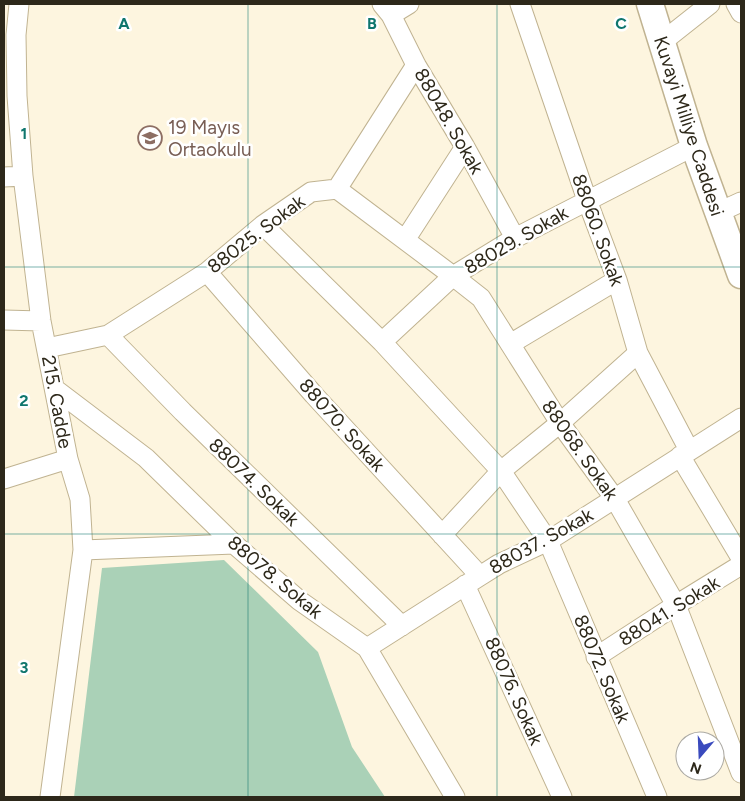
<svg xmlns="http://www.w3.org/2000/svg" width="745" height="801" font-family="Figtree,sans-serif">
	<rect width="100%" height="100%" fill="#fdf5df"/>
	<path fill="#aad1b7" d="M224,560L318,652L352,747L385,797H74L102,568Z"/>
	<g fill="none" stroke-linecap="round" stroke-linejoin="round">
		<g stroke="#c0b391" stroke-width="21">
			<path id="street" d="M19,4L16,35L17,96L23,176L41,321L68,459L80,499L83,550L50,797
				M382,4L391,15L416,65L465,147L515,238
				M520,4L587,200L617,280L638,353L689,450
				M736,4L741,13
				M391,15L409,4
				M662,42L710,4
				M4,177L23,176
				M337,189L453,276L481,298L560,423L615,499L676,605L741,773
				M717,213L741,202
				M263,225L382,342L501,471L548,541L657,797
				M405,240L465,147
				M207,272L314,395L480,576
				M4,320L41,321
				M108,335L183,412L402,626
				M382,342L453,276L515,238L694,146
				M510,344L617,280
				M47,348L108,335L207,272L263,225L311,192L337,189L416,65
				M55,389L146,458L234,544L300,601L367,648L455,797
				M680,456L741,558
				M4,479L68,459
				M442,535L501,471L560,423L638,353
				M83,550L234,544
				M465,585L562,797
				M367,648L480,576L499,564L548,541L741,418
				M596,657L676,605L741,565"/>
		</g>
		<g stroke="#c0b391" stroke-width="29">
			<path id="secondary" d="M650,4L694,146L741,275"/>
		</g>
		<use href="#street" stroke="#fff" stroke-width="19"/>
		<use href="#secondary" stroke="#fff" stroke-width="26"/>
	</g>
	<path fill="none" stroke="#0f766e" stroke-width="1" stroke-opacity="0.55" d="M248,4V797M497,4V797M4,267H741M4,534H741"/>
	<defs>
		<g id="school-ring" transform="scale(1.25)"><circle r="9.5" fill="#fff" stroke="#8d6e63" stroke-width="1.5"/><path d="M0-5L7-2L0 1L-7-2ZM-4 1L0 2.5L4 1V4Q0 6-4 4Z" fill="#8d6e63"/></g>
	</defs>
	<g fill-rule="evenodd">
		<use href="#school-ring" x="150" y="138"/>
	</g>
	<g text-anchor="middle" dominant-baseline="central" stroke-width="5" stroke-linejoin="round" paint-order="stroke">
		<g font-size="19" fill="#2d281a" stroke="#fff">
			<text transform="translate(449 121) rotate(60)">88048. Sokak</text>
			<text transform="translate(689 126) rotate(72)">Kuvayi Milliye Caddesi</text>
			<text transform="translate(598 230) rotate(70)">88060. Sokak</text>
			<text transform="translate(256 234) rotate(-37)">88025. Sokak</text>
			<text transform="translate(516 240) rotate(-30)">88029. Sokak</text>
			<text transform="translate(57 402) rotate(79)">215. Cadde</text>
			<text transform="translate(342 425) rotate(48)">88070. Sokak</text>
			<text transform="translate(580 450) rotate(55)">88068. Sokak</text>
			<text transform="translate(254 482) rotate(44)">88074. Sokak</text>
			<text transform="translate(541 541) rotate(-29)">88037. Sokak</text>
			<text transform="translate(275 577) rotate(40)">88078. Sokak</text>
			<text transform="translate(669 611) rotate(-32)">88041. Sokak</text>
			<text transform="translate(602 669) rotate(67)">88072. Sokak</text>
			<text transform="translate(514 691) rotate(66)">88076. Sokak</text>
		</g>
		<g font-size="19" fill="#785e54" stroke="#fff" text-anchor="start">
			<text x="168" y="127">19 Mayıs<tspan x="168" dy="22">Ortaokulu</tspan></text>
		</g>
	</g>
	<g font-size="16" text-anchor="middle" font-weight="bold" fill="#0f766e" stroke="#fff" stroke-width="5" stroke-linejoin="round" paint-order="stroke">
		<text x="124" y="29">A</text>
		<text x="372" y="29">B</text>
		<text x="621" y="29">C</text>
		<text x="24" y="139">1</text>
		<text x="24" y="406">2</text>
		<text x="24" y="673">3</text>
	</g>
	<rect width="745" height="801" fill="none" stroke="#2d281a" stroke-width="10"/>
	<g transform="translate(700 756) rotate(199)"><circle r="24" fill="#ffffff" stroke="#aba9a3"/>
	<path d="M0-4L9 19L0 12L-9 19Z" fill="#3a4abd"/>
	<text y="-8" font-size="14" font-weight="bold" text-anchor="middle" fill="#2d281a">N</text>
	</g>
</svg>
